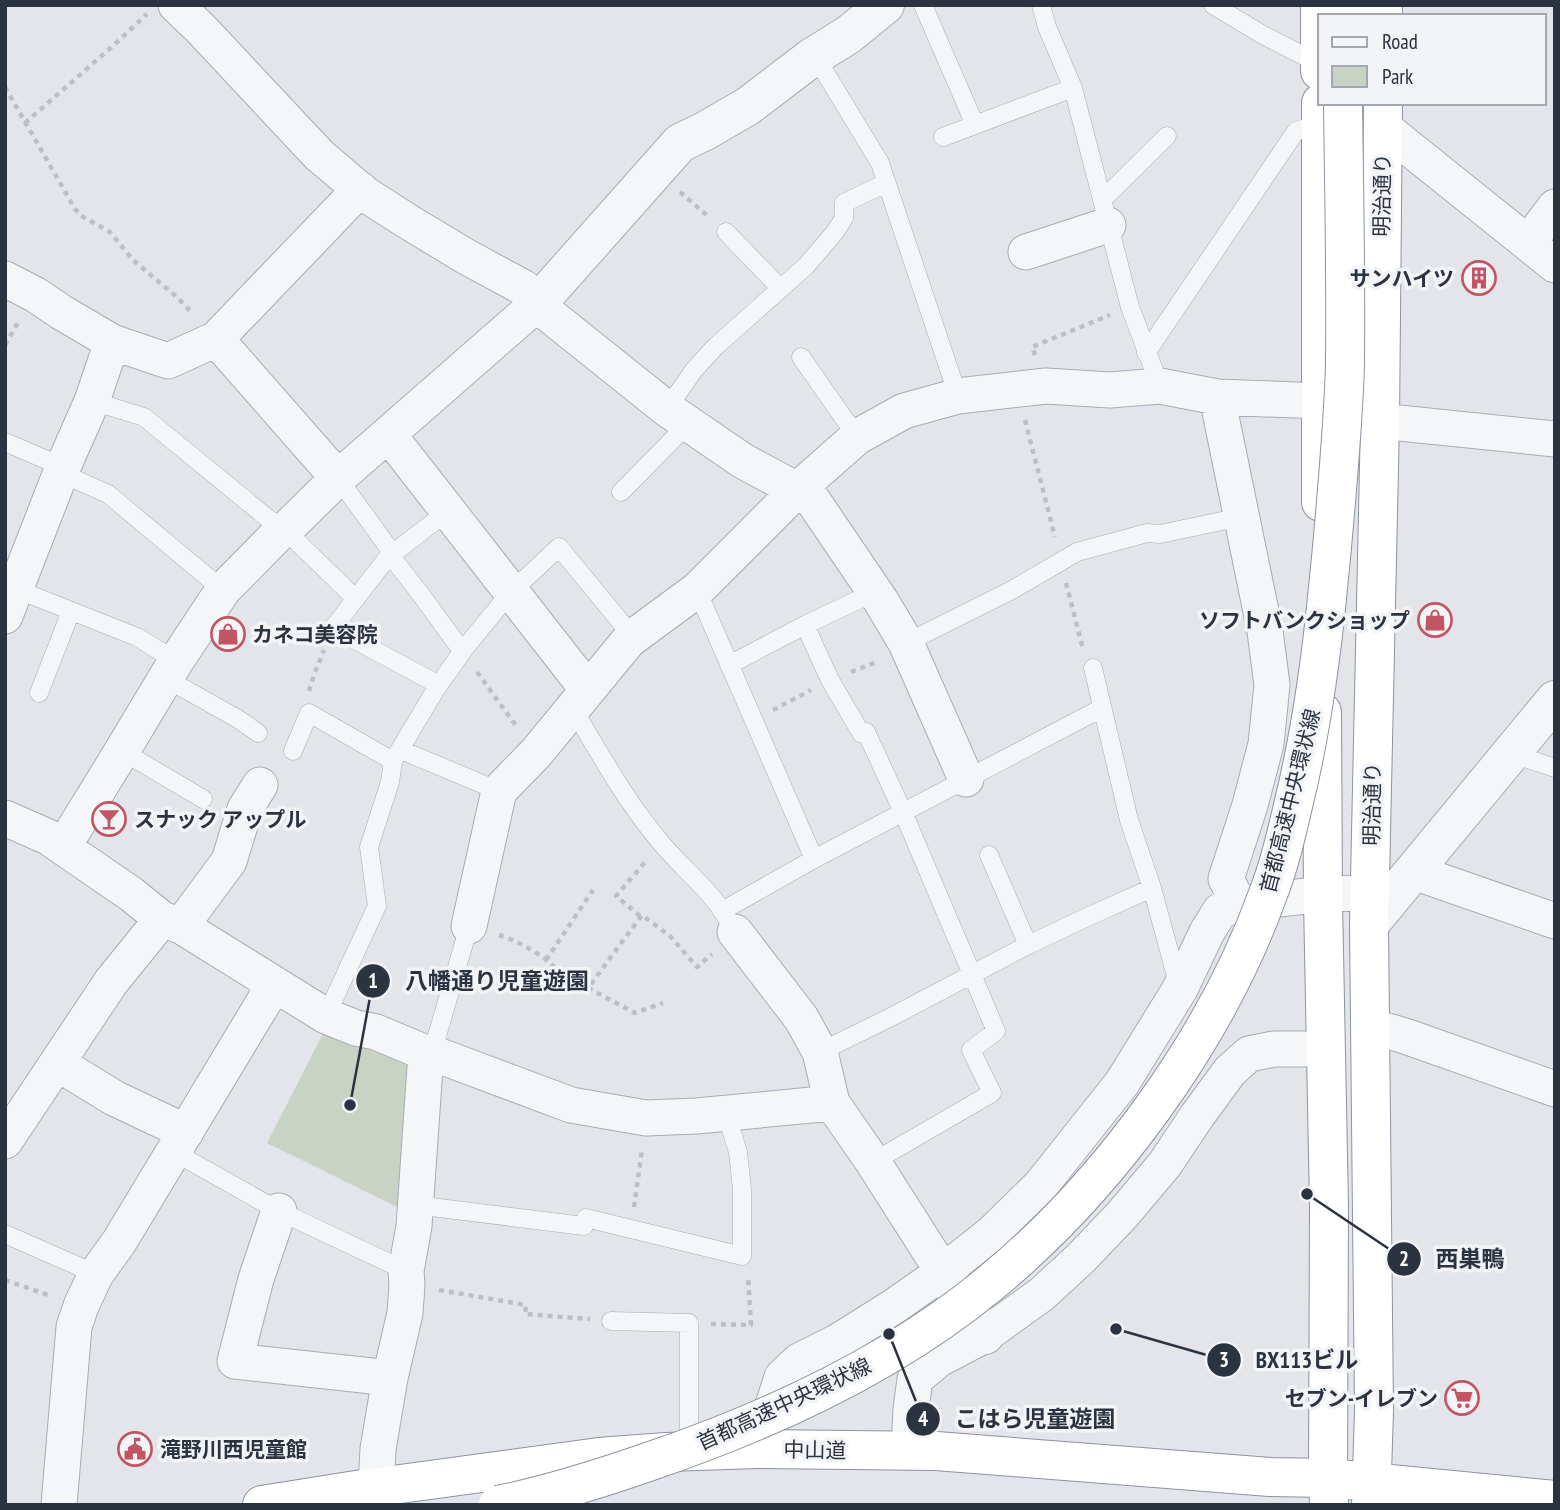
<svg xmlns="http://www.w3.org/2000/svg" width="1560" height="1510" font-family="'PT Sans Narrow','Noto Sans JP',sans-serif">
	<rect width="100%" height="100%" fill="#e3e5ea"/>
	<path fill="#c8d3c5" d="M328,1024L408,1055L403,1210L267,1143Z"/>
	<g fill="none" stroke-linecap="round" stroke-linejoin="round">
		<g stroke="#a8acb4" stroke-width="19">
			<path id="service" d="M923,5L975,125
				M1041,5L1047,27L1073,88L1130,307L1160,386
				M1213,5L1263,35L1320,64
				M815,56L880,163L958,396
				M943,137L1073,88
				M1102,200L1167,136
				M726,232L780,288
				M1146,353L1296,131L1320,124
				M801,357L857,437
				M92,401L144,417L282,530
				M667,409L694,370L715,347L806,266L835,232L844,218V203L886,183
				M5,442L63,467
				M61,473L108,494L223,590
				M338,478L393,554
				M621,492L688,424
				M285,530L356,599
				M390,555L419,592L462,651
				M16,589L137,637L176,661
				M697,590L814,859
				M906,643L1012,590L1077,552L1147,533L1160,534L1241,517
				M729,665L805,625
				M1093,668L1129,820L1152,888
				M165,678L238,719L258,733
				M439,685L333,628L387,558L448,511
				M39,693L71,611
				M572,707C600,754 626,802 662,844C683,869 710,890 727,918
				M401,750L499,791
				M122,751L203,799
				M293,751L309,713L393,761
				M1510,753L1555,768
				M989,855L1028,945
				M722,911L814,859L1102,708
				M326,1016L377,906L369,847L390,782L393,761L436,689L464,649L511,592L559,547L633,637
				M820,1052L893,1016L1028,945L1083,919L1152,888L1179,987
				M432,1053L469,926
				M174,1152L279,1211L406,1271
				M873,1162L992,1093L971,1050L996,1031L903,812L866,732L861,733L830,680L805,625L875,592
				M415,1205L584,1226L586,1218L742,1256V1189L738,1152L726,1113
				M5,1234L96,1274
				M611,1321L689,1323V1448"/>
		</g>
		<g stroke="#a8acb4" stroke-width="37">
			<path id="minor" d="M176,5L202,30L319,155L365,194L407,221L465,256L524,288L547,313L667,409L743,461L797,490
				M1383,127L1555,265
				M1528,243L1555,207
				M1026,252L1108,225
				M5,279L36,295L61,312L112,342L168,361L216,339L360,189
				M216,339L338,478
				M1217,397L1265,631L1272,685L1266,744L1250,805L1226,879L1239,904
				M1380,421L1555,439
				M388,434L588,690
				M803,486L881,601L906,643L966,779
				M5,616L63,467L92,401L112,342
				M5,818L48,837L131,894L162,919L181,926L326,1016L356,1028L376,1032L426,1053H432L571,1105L646,1118L697,1116L832,1103
				M63,847L122,751L176,661L223,590L282,530H285L338,478L538,303
				M1414,872L1555,921
				M181,926L229,861L245,809L260,785
				M469,926L499,791L536,753L629,640L697,590L797,490L857,437L904,411L958,396L1046,386L1110,390L1160,386L1217,397L1321,401
				M735,932L801,1018L820,1052L832,1103L873,1162L943,1272
				M1370,1026L1405,1036L1555,1089
				M57,1063L114,1098L186,1132
				M5,1141L111,982L162,919
				M279,1211L256,1279L235,1361L390,1378
				M763,1437L782,1377L799,1361L837,1342L893,1307L943,1272L992,1233L1041,1185L1122,1083L1180,989L1207,932L1220,911L1239,904L1262,901L1323,894L1370,893
				M909,1451L911,1409L915,1379L939,1359L985,1335L1042,1294L1081,1258L1122,1215L1165,1164L1197,1116L1230,1071L1249,1054L1274,1049H1326
				M376,1487L378,1449L390,1378L405,1313L407,1285L406,1271L414,1226L426,1053
				M59,1505L74,1327L81,1306L96,1274L119,1242L274,985"/>
		</g>
		<g stroke="#a8acb4" stroke-width="40">
			<path id="tertiary" d="M538,303L680,143L705,131L748,106L811,58L848,35L885,5
				M1369,925L1555,700
				M943,1272L985,1335"/>
		</g>
		<g stroke="#8c939f" stroke-width="40">
			<path id="trunk" d="M1320,5V71
				M1383,5V16
				M1321,103V502
				M1322,712L1323,900L1329,1206L1328,1478L1329,1505
				M262,1505L356,1490L599,1457L666,1452L759,1449L936,1451L1270,1477L1328,1478L1555,1500
				M1371,1505L1374,1411L1369,925L1380,421L1383,103"/>
		</g>
		<g stroke="#8c939f" stroke-width="40">
			<path id="motorway" d="M1348,5V16"/>
		</g>
		<path stroke="#bdbfc4" stroke-width="4.5" stroke-dasharray="5 5" stroke-linecap="butt" d="M5,87L75,209L83,217L110,232L133,260L178,298L193,314
			M25,123L114,45L147,14
			M680,192L710,218
			M5,345L19,321
			M1035,355L1032,347L1110,315
			M1025,420L1055,537
			M1066,583L1083,649
			M477,672L517,727
			M851,672L879,661
			M309,691L315,672L324,650
			M773,710L811,690
			M640,916L616,896L647,860
			M499,935C514,940 528,947 541,956C557,966 567,987 588,988L642,915L670,936L697,967L712,954
			M546,960L593,890
			M588,988L635,1013L663,1003
			M634,1207L642,1150
			M5,1280L51,1296
			M439,1290L526,1305L525,1314L590,1319
			M711,1324L751,1325L748,1275"/>
		<use href="#service" stroke="#f5f6f8" stroke-width="18"/>
		<use href="#minor" stroke="#f5f6f8" stroke-width="35"/>
		<use href="#tertiary" stroke="#f5f6f8" stroke-width="38"/>
		<use href="#trunk" stroke="#fff" stroke-width="38"/>
		<use href="#motorway" stroke="#fff" stroke-width="38"/>
		<g stroke="#8c939f" stroke-width="40" stroke-linecap="butt">
			<path id="motorway-bridge" d="M498,1505C549,1495 599,1479 648,1462C766,1422 891,1365 988,1285C1107,1188 1216,1039 1268,894C1279,866 1286,836 1293,806C1310,737 1320,668 1327,598C1333,540 1338,482 1342,424C1343,403 1345,381 1345,360C1346,275 1344,189 1343,103"/>
		</g>
		<use href="#motorway-bridge" stroke="#fff" stroke-width="38"/>
	</g>
	<defs>
		<g id="building-ring" transform="scale(1.75)"><circle r="9.5" fill="#f2f4f7" stroke="#c15563" stroke-width="1.5"/><path d="M-4-6H4V6H1V3H-1V6H-4ZM-2.5-4.3h1.7v1.8h-1.7ZM.8-4.3h1.7v1.8H.8ZM-2.5-1h1.7V.8h-1.7ZM.8-1h1.7V.8H.8Z" fill="#c15563"/></g>
		<g id="shop-ring" transform="scale(1.75)"><circle r="9.5" fill="#f2f4f7" stroke="#c15563" stroke-width="1.5"/><path d="M-5-2.5h2.3a2.7 3.5 0 0 1 5.4 0H5L5.5 6h-11ZM-1.5-2.5h3a1.5 2.3 0 0 0-3 0Z" fill="#c15563"/></g>
		<g id="bar-ring" transform="scale(1.75)"><circle r="9.5" fill="#f2f4f7" stroke="#c15563" stroke-width="1.5"/><path d="M-6-5H6L.8 .8V4.5H3.5V6h-7V4.5H-.8V.8Z" fill="#c15563"/></g>
		<g id="supermarket-ring" transform="scale(1.75)"><circle r="9.5" fill="#f2f4f7" stroke="#c15563" stroke-width="1.5"/><path d="M-6-5.5h2.5l.6 2H6L4.5 2H-2.5L-4.4-4H-6ZM-1.5 3.2a1.3 1.3 0 1 0 .1 0ZM3 3.2a1.3 1.3 0 1 0 .1 0Z" fill="#c15563"/></g>
		<g id="civic-ring" transform="scale(1.75)"><circle r="9.5" fill="#f2f4f7" stroke="#c15563" stroke-width="1.5"/><path d="M-.6-6.5H3V-4.5H.6V-3L4-1V1h2V6H-6V1h2V-1L-.6-3ZM-1.2 2.5V6h2.4V2.5Z" fill="#c15563"/></g>
	</defs>
	<g fill-rule="evenodd">
		<use href="#building-ring" x="1479" y="278"/>
		<use href="#shop-ring" x="1435" y="620"/>
		<use href="#shop-ring" x="228" y="634"/>
		<use href="#bar-ring" x="109" y="819"/>
		<use href="#supermarket-ring" x="1462" y="1398"/>
		<use href="#civic-ring" x="135" y="1449"/>
	</g>
	<g text-anchor="middle" dominant-baseline="central" stroke-width="7" stroke-linejoin="round" paint-order="stroke">
		<g font-size="21" fill="#2c3340" stroke="#f2f4f7">
			<text transform="translate(1382 195) rotate(-89)">明治通り</text>
			<text transform="translate(1290 801) rotate(-76)">首都高速中央環状線</text>
			<text transform="translate(1372 804) rotate(-89)">明治通り</text>
			<text transform="translate(784 1404) rotate(-25)">首都高速中央環状線</text>
			<text transform="translate(815 1450) rotate(1)">中山道</text>
		</g>
		<g font-size="21" font-weight="bold" fill="#2c3340" stroke="#f2f4f7" text-anchor="end">
			<text x="1454" y="278">サンハイツ</text>
			<text x="1410" y="620">ソフトバンクショップ</text>
			<text x="252" y="634" text-anchor="start">カネコ美容院</text>
			<text x="134" y="819" text-anchor="start">スナック アップル</text>
			<text x="1438" y="1398">セブン-イレブン</text>
			<text x="160" y="1449" text-anchor="start">滝野川西児童館</text>
		</g>
	</g>
	<path fill="none" stroke="#2c3340" stroke-width="2.5" d="M350 1105L373 981M1307 1194L1404 1259M1116 1329L1224 1360M889 1334L923 1419"/>
	<g fill="#2c3340" stroke="#f2f4f7" stroke-width="2.5">
		<circle cx="350" cy="1105" r="7"/>
		<circle cx="1307" cy="1194" r="7"/>
		<circle cx="1116" cy="1329" r="7"/>
		<circle cx="889" cy="1334" r="7"/>
		<circle cx="373" cy="981" r="18"/>
		<circle cx="1404" cy="1259" r="18"/>
		<circle cx="1224" cy="1360" r="18"/>
		<circle cx="923" cy="1419" r="18"/>
	</g>
	<g font-size="21" text-anchor="middle" font-weight="bold" fill="#fff">
		<text x="373" y="988">1</text>
		<text x="1404" y="1266">2</text>
		<text x="1224" y="1367">3</text>
		<text x="923" y="1426">4</text>
	</g>
	<g font-size="23" text-anchor="middle" font-weight="bold" fill="#2c3340" stroke="#f2f4f7" stroke-width="7" stroke-linejoin="round" paint-order="stroke">
		<text x="497" y="989">八幡通り児童遊園</text>
		<text x="1470" y="1267">西巣鴨</text>
		<text x="1307" y="1368">BX113ビル</text>
		<text x="1035" y="1427">こはら児童遊園</text>
	</g>
	<rect width="1560" height="1510" fill="none" stroke="#2c3340" stroke-width="14"/>
	<rect x="1318" y="14" width="228" height="91" fill="#f2f4f7" stroke="#a3a7ae" stroke-width="2"/>
	<rect x="1332" y="37" width="35" height="10" fill="#f5f6f8" stroke="#a3a7ae" stroke-width="2"/>
	<text x="1382" y="49" font-size="21" fill="#2c3340">Road</text>
	<rect x="1332" y="66" width="35" height="21" fill="#c8d3c5" stroke="#a3a7ae" stroke-width="2"/>
	<text x="1382" y="84" font-size="21" fill="#2c3340">Park</text>
</svg>
